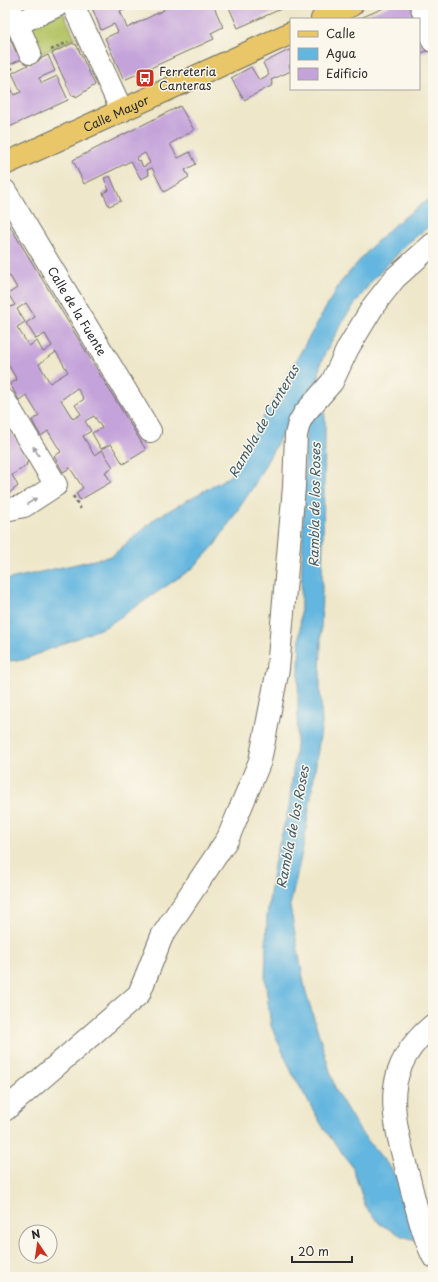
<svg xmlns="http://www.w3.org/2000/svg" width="438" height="1282" font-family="'Playpen Sans',sans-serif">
	<rect width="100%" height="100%" fill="#fbf7ec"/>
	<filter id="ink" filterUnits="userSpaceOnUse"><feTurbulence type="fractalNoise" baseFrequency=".025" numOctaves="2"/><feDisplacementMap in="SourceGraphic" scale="8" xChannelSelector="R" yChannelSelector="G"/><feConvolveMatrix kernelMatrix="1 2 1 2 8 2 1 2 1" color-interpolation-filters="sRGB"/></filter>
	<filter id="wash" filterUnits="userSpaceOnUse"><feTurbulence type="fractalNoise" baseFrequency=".012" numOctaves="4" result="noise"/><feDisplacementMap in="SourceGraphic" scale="16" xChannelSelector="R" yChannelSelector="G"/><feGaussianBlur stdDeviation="0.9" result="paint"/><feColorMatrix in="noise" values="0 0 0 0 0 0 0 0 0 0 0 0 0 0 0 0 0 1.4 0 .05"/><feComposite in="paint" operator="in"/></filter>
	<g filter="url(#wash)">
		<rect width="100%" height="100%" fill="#eee7ca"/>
		<path fill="#b5c568" stroke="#70784a" d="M63,12L75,38L39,55L27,28Z"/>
		<path fill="#63b6df" stroke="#477085" d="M433,196V223L408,243L371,282L346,316L324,355L320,365L319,377L325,418V437L320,686L322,723L304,843L290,906L305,989L336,1091L360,1131L403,1183L433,1209V1245L402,1236L380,1224L366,1208L352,1166L324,1129L292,1073L271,1026L265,979L267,916L274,864L289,807L297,737L306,424L297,407L253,487L214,546L193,568L107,626L23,660L5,661V580L112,556L156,518L230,476L340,283L373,245L394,225Z"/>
		<g id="blocks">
			<path fill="#c4a3da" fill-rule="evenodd" d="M91,5H126L127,8L120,11L127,28L164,10L161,5H213L223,27L211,33L214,39L124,80L105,38L118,32L114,24L101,30Z
				M228,5L258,6L290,5L238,28Z
				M391,5H414L418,19H358Z
				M419,21L429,50L419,54Z
				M5,27L16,52L19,51L22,59L5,67Z
				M73,43L75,45L76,44L95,85L76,97L75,95L72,96L52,53Z
				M291,49V64L289,65L291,71L271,80L273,85L244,100L231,78L251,67L259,80L269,75L263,63Z
				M48,55L55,71L39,78L42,83L57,76L68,100L5,129V74L14,95L21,92L12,73Z
				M180,106L194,130L170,144L178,158L190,152L196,164L185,170L189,177L164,192L152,168L147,170L149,175L141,179L131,161L84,184L73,160ZM145,153L150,163L143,167L140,160L137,161L136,158Z
				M110,176L121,201L109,206L103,193L109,190L104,178Z
				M5,218L146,450L123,464L111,444L101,449L92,433L102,428L94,416L85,421L91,431L83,436L89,446L94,455L102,450L113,467L105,472L111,482L80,500L76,493L83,488L70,468L63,472L54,456L61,452L48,431L41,436L36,428L32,420L39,416L26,395L19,400L10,384L17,380L5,359V308L6,309L15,305L8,294L17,288L10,276L5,279ZM26,303L35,317L26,323L36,339L45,334L52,346L43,352L37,341L29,346L17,327L25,322L17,309ZM56,352L68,372L50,383L39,364ZM77,388L84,399L75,405L81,414L73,419L61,400Z
				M8,427L28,460L26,466L12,475L18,486L8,494L5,488V451L7,450L5,446V428Z"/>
		</g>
	</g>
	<g filter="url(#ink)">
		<use href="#blocks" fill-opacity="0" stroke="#6f6d63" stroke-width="1"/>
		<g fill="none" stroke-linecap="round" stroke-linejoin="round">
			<g stroke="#6f6d63" stroke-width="24">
				<g id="minor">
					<path d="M9,5L30,53"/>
					<path d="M73,5L122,111"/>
					<path d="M421,5L433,41"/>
					<path d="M17,24L58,5"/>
					<path id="s1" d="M5,191L150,431"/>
					<path d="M5,401L56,485L24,506L5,510"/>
					<path d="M433,1025C378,1070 393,1116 408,1175C415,1202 421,1230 433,1256"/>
					<path d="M5,1110L139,994L162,936L228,838L260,761L278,669L294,487L296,435L299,423L304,414L332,382L348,348L374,305L395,278L433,244"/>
				</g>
			</g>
			<g stroke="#6f6d63" stroke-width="24">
				<g id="major">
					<path d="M322,19L352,5"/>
					<path id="s2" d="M5,164L291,33"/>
				</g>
			</g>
			<path stroke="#6f6d63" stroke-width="2.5" stroke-dasharray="3 3" stroke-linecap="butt" d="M51,50L68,42
				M5,72L15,67
				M73,496L82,511"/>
			<use href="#minor" stroke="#fff" stroke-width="22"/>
			<use href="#major" stroke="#e9c769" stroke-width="22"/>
		</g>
		<defs><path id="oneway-solid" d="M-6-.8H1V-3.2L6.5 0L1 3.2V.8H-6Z"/></defs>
		<g fill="#a0a0a0">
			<use href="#oneway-solid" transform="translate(36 451) rotate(-121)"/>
			<use href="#oneway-solid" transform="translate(32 501) rotate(-33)"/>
		</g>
	</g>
	<defs>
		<g id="bus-square" transform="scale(1)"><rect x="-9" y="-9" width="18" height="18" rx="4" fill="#c8321e" stroke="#fbf7ec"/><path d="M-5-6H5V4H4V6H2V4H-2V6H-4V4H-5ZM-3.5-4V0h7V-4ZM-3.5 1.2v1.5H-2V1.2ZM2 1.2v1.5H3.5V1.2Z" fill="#fff"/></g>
	</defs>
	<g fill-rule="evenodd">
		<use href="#bus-square" x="145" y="78"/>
	</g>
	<g text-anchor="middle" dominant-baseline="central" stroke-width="3" stroke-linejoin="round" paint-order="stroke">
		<g font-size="12" fill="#2b2b2b" stroke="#fbf7ec" text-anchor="start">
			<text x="159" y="71">Ferreteria<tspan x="159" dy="14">Canteras</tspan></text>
		</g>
		<g font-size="12" fill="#2b2b2b" stroke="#fbf7ec">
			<text stroke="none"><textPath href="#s2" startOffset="122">Calle Mayor</textPath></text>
			<text stroke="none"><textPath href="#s1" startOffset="140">Calle de la Fuente</textPath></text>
		</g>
		<g font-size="13" font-style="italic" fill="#3f5c6a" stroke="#fbf7ec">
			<text transform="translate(263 421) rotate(-60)">Rambla de Canteras</text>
			<text transform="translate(314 505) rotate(-89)">Rambla de los Roses</text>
			<text transform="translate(292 827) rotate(-79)">Rambla de los Roses</text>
		</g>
	</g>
	<rect width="438" height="1282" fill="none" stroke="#fbf7ec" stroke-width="20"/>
	<rect x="290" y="18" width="130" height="72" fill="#fbf7ec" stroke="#a8a59f"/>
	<rect x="298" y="31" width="20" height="6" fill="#e9c769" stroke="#a8a59f"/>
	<text x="326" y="38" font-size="12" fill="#2b2b2b">Calle</text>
	<rect x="298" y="48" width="20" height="12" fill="#63b6df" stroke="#a8a59f"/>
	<text x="326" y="58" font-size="12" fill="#2b2b2b">Agua</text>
	<rect x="298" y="68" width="20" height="12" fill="#c4a3da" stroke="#a8a59f"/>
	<text x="326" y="78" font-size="12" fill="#2b2b2b">Edificio</text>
	<g transform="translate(38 1244) rotate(347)"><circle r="19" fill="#fbf7ec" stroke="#a8a59f"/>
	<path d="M0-3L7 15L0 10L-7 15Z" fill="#c8321e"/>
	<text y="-6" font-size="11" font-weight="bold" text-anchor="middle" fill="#2b2b2b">N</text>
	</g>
	<path d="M292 1256v6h60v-6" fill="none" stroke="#2b2b2b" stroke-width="2"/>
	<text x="298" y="1256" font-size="12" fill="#2b2b2b" stroke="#fbf7ec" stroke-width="3" paint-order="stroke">20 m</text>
</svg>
